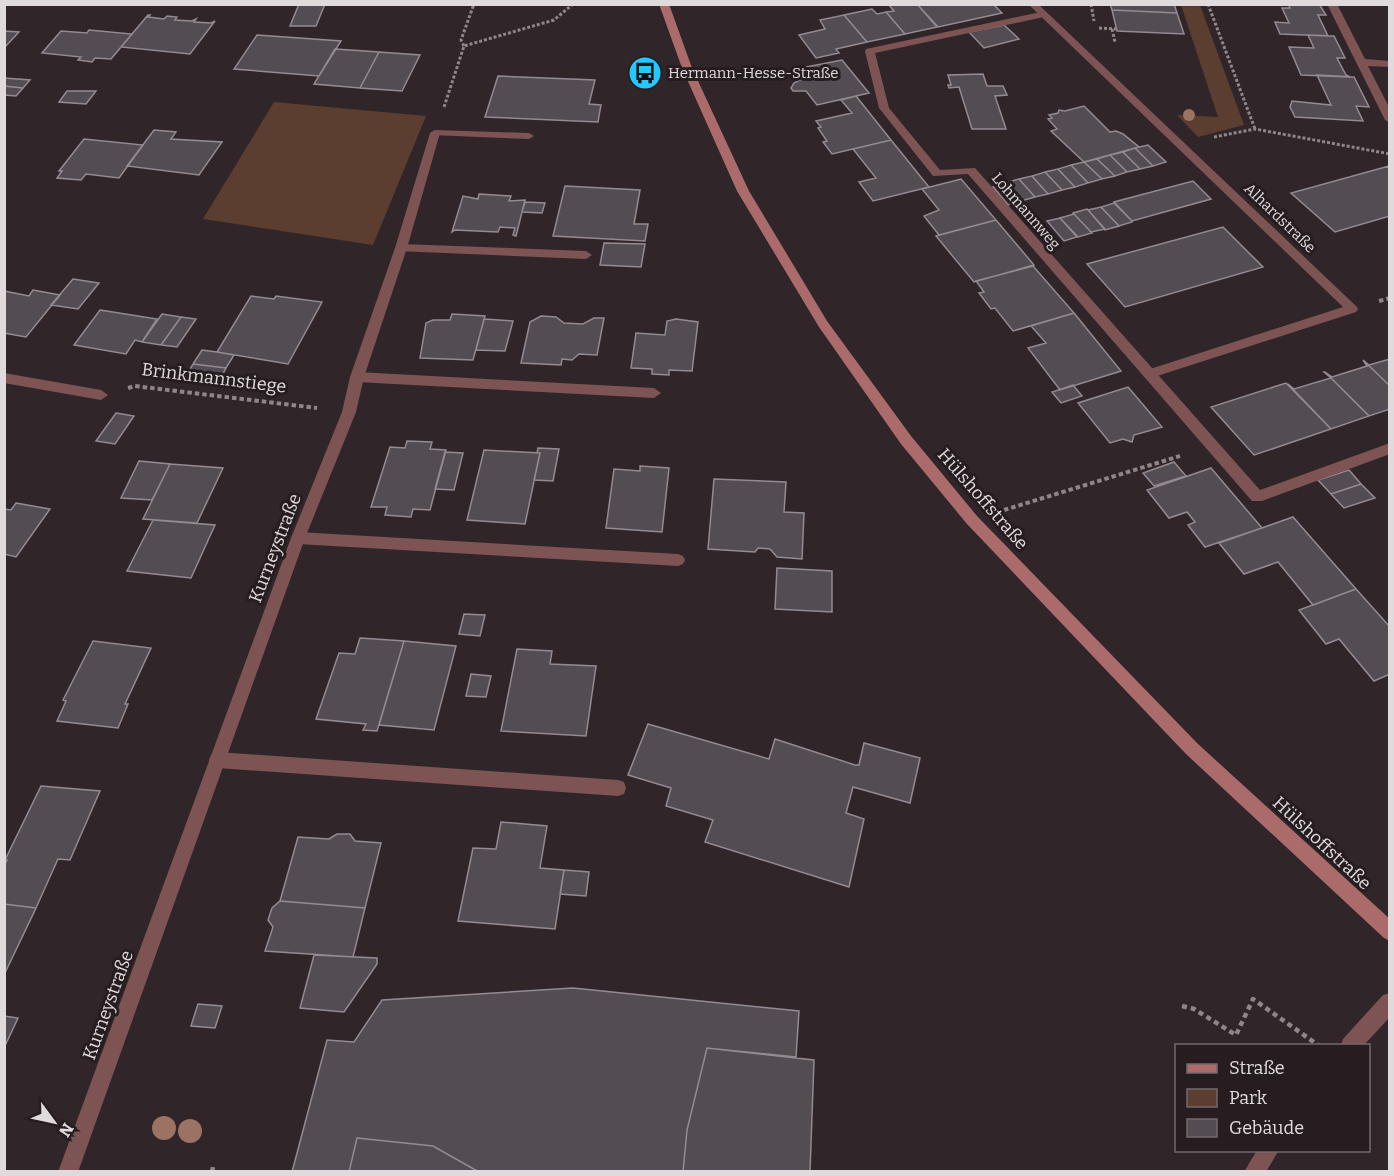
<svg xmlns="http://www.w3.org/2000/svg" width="1394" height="1176" font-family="Bitter,serif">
	<rect width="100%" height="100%" fill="#30262a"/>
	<path fill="#5b3e30" d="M1181,5H1200L1244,125L1198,137L1177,115L1218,117Z
		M274,102L426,116L373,245L203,219Z"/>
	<path fill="#544c53" stroke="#938a92" stroke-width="1.5" d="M299,4H325L316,26H290Z
		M888,4H917L937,27L905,34L886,12L894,11Z
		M917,4H993L1002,13L938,27Z
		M1110,4H1174L1177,13L1112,10Z
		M1288,4H1319L1326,15H1318L1328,36L1280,34L1275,22L1289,23L1282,8H1290Z
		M872,9L877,14L886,12L905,34L867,42L844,15Z
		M1112,10L1177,13L1184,34L1117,31Z
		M148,15H150L148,17L164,19L167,16L177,17L175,20L192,21L196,19L194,22L211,23L215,21L190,54L121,47Z
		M844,15L867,42L836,49L839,53L816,58L799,35L825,29L820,20Z
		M1004,25L1019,39L984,48L969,32Z
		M89,30L132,34L111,59L95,58L92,62L78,60L81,57L42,53L61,31L87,33Z
		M4,31L19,32L4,48Z
		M257,35L341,41L319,76L234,69Z
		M1308,35L1334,36L1345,58H1337L1346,75L1350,77L1301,75L1289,47L1314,48Z
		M335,49L379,52L360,88L314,84Z
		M379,52L420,55L402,91L360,88Z
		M842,60L869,93L817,105L806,91H793L791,88L794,83L804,78H814L806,67Z
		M983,74L987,86H1003L1007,95L995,96L1006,129H972L959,87L949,88L948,85H951L948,75Z
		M1317,75L1354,77L1369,107L1356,106L1363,121L1295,117L1290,107L1292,101L1331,105Z
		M498,76L595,80L589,104L601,105L598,122L485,117Z
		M4,78L30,80L23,88L4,86Z
		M4,86L23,88L16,96L4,95Z
		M67,91H96L86,104L59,102Z
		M856,96L891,140L832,154L823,142L827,141L818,128L821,127L816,121L852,113L841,100Z
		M1084,106L1110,132L1116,131L1123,134L1139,147L1084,162L1051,131L1057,129L1048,119L1052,118L1049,115L1058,113L1059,110L1065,111Z
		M154,130L176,132L171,139L222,142L199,175L127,166Z
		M84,139L143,145L119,178L86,174L81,180L57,178L62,171H59Z
		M891,140L929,187L873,201L859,182L876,178L853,149Z
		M1148,145L1166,162L1153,166L1135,148Z
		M1135,148L1153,166L1140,169L1123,152Z
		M1123,152L1140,169L1127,172L1110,155Z
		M1110,155L1127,172L1115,176L1097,159Z
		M1097,159L1115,176L1102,179L1084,162Z
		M1084,162L1102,179L1088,183L1071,165Z
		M1071,165L1088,183L1075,187L1058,169Z
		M1389,166L1390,216L1335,232L1291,193Z
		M1058,169L1075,187L1062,190L1045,172Z
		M1045,172L1062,190L1048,194L1032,176Z
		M1032,176L1048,194L1035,197L1019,179Z
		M961,179L996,220L939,235L924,216L939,210L922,189Z
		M1019,179L1035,197L1021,201L1005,183Z
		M1193,181L1211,199L1132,221L1114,202Z
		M1006,184L1021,201L1008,205L993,187Z
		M565,186L640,190L634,224H648L645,241L553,236Z
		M479,194L511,196L509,201L525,200L516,236L513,235L515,228L500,227L498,232L455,230L452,232L463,196L478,199Z
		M525,202L545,203L542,213L522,212Z
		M1114,203L1132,221V222L1119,226L1101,207Z
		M1101,207L1119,226L1105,230L1088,210Z
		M1087,209L1088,210L1105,229L1091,232L1073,213Z
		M1074,214L1091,232L1092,233L1078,237L1060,218Z
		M1060,218L1077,237L1064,241L1047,221Z
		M996,220L1034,265L974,282L936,236Z
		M1223,227L1263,267L1125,307L1087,264Z
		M604,243L645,244L641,267L600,265Z
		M1033,266L1074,313L1013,331L995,308L991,309L979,293L984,292L976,281Z
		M73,279L99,283L78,309L51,305Z
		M33,290L60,295L26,337L4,333V291L29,296Z
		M251,296L274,299L276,296L322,302L288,364L217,352Z
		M100,310L157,319L142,342L135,340L126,354L74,345Z
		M1074,313L1121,371L1060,390L1028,348L1046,343L1031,326Z
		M162,314L181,317L161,345L142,342Z
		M452,314L485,316L473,360L420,358L426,323L433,320H450Z
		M541,316L556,317L564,323L583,324L594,318H604L597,355L579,354L572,360L562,359L561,365L521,363L530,322Z
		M181,317L196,319L177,347L161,345Z
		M484,319L513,321L505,351L476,350Z
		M676,319L698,322L692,371L669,370V375L652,374V369L631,368L636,333L665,335L667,321Z
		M202,350L217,352L234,355L226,368L193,364Z
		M1390,359V386L1363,360L1369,365Z
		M1363,360L1390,386V409L1369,416L1325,372L1332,377L1367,366Z
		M193,364L226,368L219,381L186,376Z
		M1324,372H1325L1369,416L1331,429L1288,384L1294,389L1331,378Z
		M1286,383L1331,429L1254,455L1211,407Z
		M1073,385L1082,396L1061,403L1052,392Z
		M1128,387L1162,427L1134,435L1132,442L1123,439L1110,443L1078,403Z
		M116,413L134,416L115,444L96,441Z
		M407,441L432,442L430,449L446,450L430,510L413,509L411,517L385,515L387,507H371L390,447L405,448Z
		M538,448L559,449L553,481L534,480L540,453H537Z
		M484,450L540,453L525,524L467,520Z
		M445,452L463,453L454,490L435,489Z
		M139,461L170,464L152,500L121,498Z
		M1174,462L1186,476L1154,486L1143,473Z
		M170,464L223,468L197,523L143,519Z
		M640,466L669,468L662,532L606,528L614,469L640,471Z
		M1211,468L1262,528L1205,547L1188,525L1195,522L1187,512L1169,518L1147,490Z
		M1349,470L1361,484L1331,494L1318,480Z
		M714,479L786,482L784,512L804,513L802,559L777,557L770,549L758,548L755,552L708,549Z
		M1361,484L1375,498L1344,508L1331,494Z
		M16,503L50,509L16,557L4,554V509L11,510Z
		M1293,517L1356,589L1313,605L1278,562L1244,574L1219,543Z
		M153,520L215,525L191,578L127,571Z
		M777,568L832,571V612L775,609Z
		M1356,589L1390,627V674L1374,681L1339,639L1326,644L1299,610Z
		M464,614L485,615L480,636L459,634Z
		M360,638L404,641L377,731L363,730L366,724L316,719L339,653L355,654Z
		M93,641L151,648L125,704H128L118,728L57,721L66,701L63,700Z
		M404,641L456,646L434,730L379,725Z
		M517,649L552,651L550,664L596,666L586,736L501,731Z
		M471,674L491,676L486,697L466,696Z
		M648,724L769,759L775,739L855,765H859L864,743L920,758L910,803L853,787L846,813L864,819L849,887L705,842L713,820L666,806L671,788L628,775Z
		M41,786L100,791L70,860L58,859L36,908L4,904V866L7,860H5Z
		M501,822L547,826L540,868L564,870L555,929L458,921L473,848L496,849Z
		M337,834H350L355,841L381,843L365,908L280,901L298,837L329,839Z
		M564,870L589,872L586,896L560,894Z
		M280,901L365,908L353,957L265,951L273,927L268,920L272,908Z
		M4,904L36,908L4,975Z
		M314,955L377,958V964L344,1012L300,1008Z
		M573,988L799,1011L796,1057L707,1048L687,1130L683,1172H479L433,1146L357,1138L349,1172H292L327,1040L354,1042L382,1000Z
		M198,1004L222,1006L215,1028L191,1026Z
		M4,1016L18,1018L4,1048Z
		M707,1048L814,1060L810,1172H683L687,1130Z
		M357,1138L433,1146L479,1172H349Z"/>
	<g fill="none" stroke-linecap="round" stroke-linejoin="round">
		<path stroke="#8f8689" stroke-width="3" stroke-dasharray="3 2" stroke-linecap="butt" d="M1091,4L1094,21
			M1208,4L1255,129
			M1099,28L1117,29
			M1112,29L1115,42
			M464,46L461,40L474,4
			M444,107L464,46L554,20L573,4
			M1214,137L1255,129L1390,154"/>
		<path stroke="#8f8689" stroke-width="4" stroke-dasharray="4.5 3" stroke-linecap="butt" d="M1379,301L1390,298
			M128,388L135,386L317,408
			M1004,510L1180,456"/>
		<path stroke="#8f8689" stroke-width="4.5" stroke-dasharray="5 4" stroke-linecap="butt" d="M1182,1006L1194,1009L1236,1035L1253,999L1318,1045
			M212,1172L213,1167"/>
		<path fill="#7d5453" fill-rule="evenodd" d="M1327,4H1337L1365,59L1390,61V67L1368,66L1390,109V123L1385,120Z
			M1041,12L1044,13V17L875,53L889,108L940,170L975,168L1260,490L1390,443V454L1262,501H1252L968,174L933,176L879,108L865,51L866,49Z
			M435,130L529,133L534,136L529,139L431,135L430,133Z
			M401,244L586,251L592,255L586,259L397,251L395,248Z
			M357,372L654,388L661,393L654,398L357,382L350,377Z
			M298,532L678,554L683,556L685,560L683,564L678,566L298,544L293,542L291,538L293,534Z
			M217,752L618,780L624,782L626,788L624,794L618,796L217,768L211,765L209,760L211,755Z"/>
		<path fill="#7d5453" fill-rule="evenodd" d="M1028,4H1038L1356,306L1358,309L1356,312L1154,377H1144L1143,374L1144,371L1343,307Z
			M435,130L440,133L407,248L364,377L356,412L305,538L78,1172H58L291,538L342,412L350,377L395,248L430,133Z
			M4,373L101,390L108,395L101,400L4,383Z
			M1390,993V1017L1363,1046H1341L1343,1039L1383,995Z
			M1257,1150H1279L1266,1172H1244Z"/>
		<path fill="#ab6b6a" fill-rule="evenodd" d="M659,4H669L692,68L749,191L827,321L911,436L977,516L1198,744L1390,919V941L1384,938L1186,754L967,524L901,444L819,327L737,191L682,68Z"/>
	</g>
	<g fill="#9c7263">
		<circle cx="1189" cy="115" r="6"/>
		<circle cx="164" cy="1128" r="12"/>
		<circle cx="190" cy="1131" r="12"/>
	</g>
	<defs>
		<g id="bus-disc" transform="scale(1.725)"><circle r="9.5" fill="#23c9fe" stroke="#261d20"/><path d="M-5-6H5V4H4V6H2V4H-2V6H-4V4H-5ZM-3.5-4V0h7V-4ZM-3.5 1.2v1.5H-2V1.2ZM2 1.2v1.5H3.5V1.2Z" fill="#111"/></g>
	</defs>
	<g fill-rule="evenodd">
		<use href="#bus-disc" x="645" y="73"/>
	</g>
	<g text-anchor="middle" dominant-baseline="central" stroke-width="6" stroke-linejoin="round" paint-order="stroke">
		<g font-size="15" fill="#e1dadc" stroke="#261d20" text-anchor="start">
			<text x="668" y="73">Hermann-Hesse-Straße</text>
		</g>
		<g font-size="15" fill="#e1dadc" stroke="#261d20">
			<text transform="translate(1026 211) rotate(49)">Lohmannweg</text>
			<text transform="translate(1280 218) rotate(44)">Alhardstraße</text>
		</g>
		<g font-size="18" fill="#e1dadc" stroke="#261d20">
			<text transform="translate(214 378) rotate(7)">Brinkmannstiege</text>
			<text transform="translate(983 499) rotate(49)">Hülshoffstraße</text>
			<text transform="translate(275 548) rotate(-69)">Kurneystraße</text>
			<text transform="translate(1322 843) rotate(43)">Hülshoffstraße</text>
			<text transform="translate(108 1005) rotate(-70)">Kurneystraße</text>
		</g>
	</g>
	<rect width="1394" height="1176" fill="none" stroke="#e1dadc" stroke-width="12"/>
	<rect x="1175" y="1044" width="195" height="108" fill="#261d20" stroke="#71696b" stroke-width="1.5"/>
	<rect x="1187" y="1064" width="30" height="9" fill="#ab6b6a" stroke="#71696b" stroke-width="1.5"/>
	<text x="1229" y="1074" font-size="18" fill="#e1dadc">Straße</text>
	<rect x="1187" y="1089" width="30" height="18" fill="#5b3e30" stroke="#71696b" stroke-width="1.5"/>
	<text x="1229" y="1104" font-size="18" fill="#e1dadc">Park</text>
	<rect x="1187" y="1119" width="30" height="18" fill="#544c53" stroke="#71696b" stroke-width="1.5"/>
	<text x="1229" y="1134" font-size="18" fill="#e1dadc">Gebäude</text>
	<g transform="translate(54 1122) rotate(123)" stroke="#261d20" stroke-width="4.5" paint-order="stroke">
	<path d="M0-4.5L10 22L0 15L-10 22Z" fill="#e1dadc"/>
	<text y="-9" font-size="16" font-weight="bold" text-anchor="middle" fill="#e1dadc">N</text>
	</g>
</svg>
